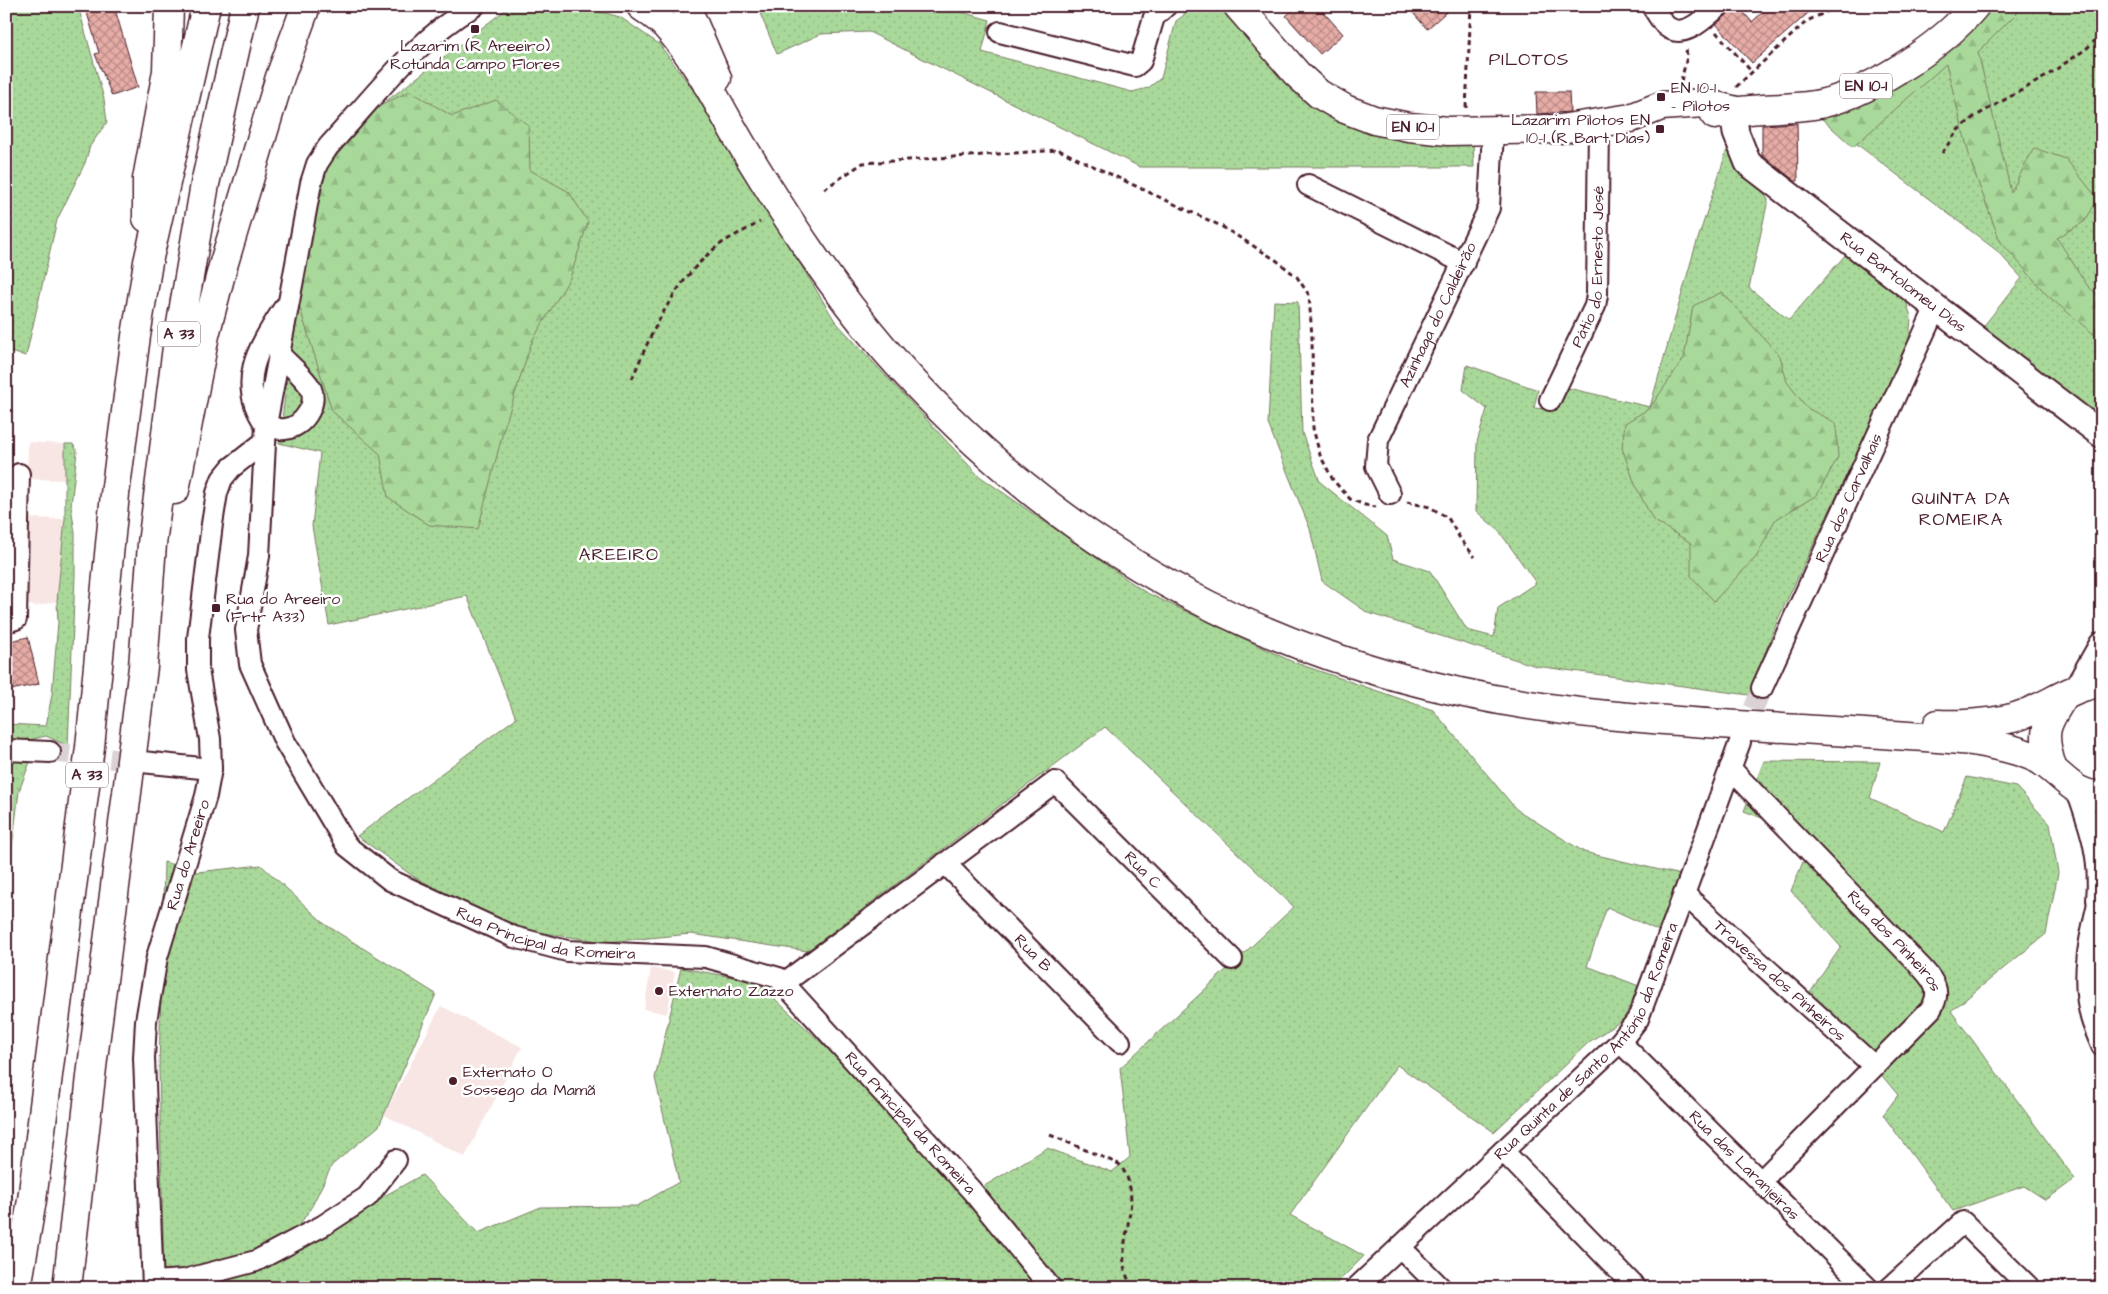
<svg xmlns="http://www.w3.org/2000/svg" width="2108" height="1294" font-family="'Architects Daughter',sans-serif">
	<defs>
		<pattern id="grass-dots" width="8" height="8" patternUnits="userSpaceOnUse" patternTransform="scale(1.25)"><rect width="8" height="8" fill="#a9d99a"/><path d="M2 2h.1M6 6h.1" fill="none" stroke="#93ba85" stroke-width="1.8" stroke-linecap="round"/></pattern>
		<pattern id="forest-firs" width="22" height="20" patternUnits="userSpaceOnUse" patternTransform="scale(1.25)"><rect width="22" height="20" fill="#a9d99a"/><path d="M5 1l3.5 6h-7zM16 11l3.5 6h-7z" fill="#93ba85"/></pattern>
		<pattern id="building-cross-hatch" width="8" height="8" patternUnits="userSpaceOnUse" patternTransform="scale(1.25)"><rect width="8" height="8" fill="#e6aca6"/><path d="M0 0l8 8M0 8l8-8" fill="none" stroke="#bc8b87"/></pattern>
	</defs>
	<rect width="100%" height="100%" fill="#fff"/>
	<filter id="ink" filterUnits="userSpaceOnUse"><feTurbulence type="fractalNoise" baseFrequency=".02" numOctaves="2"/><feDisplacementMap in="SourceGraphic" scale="10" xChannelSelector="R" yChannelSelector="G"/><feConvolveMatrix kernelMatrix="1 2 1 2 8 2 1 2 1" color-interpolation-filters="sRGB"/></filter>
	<g filter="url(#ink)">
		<path fill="#f8e6e4" d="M28,442L65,444V480L27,479Z
			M27,518L65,519L57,601L37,606L29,605L26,602Z
			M651,968L675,972L667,1014L644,1009Z
			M441,1006L522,1047L465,1157L384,1115Z"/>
		<path fill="url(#grass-dots)" stroke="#7a7c62" d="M6,6H78L104,99L107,122L90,146L85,163L57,220L26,356L6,351Z
			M579,6L620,17L659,44L703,103L835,321L978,475L1145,592L1293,662L1433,710L1516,809L1584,852L1681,875L1659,931L1607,907L1587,966L1639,986L1624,1019L1589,1042L1494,1132L1397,1065L1290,1215L1364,1256L1332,1288H1066L981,1188L1047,1148L1112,1172L1130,1157L1120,1068L1294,907L1105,727L807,951L691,934L606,942L519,930L414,877L357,836L516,718L467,596L329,625L312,526L320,453L279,443L300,276L328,165L380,106L509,7Z
			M757,6H940L990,20L982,52L1132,92L1148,88L1161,78L1176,21L1184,15L1185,6H1225L1299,92L1473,142L1474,167H1140L869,32L821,34L777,54Z
			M1990,6H2078L2102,12V424L1978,333L2022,278L1996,250L1812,110L1964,32Z
			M1728,147L1758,181L1768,200L1749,288L1789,320L1847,253L1904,294L1911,317L1909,344L1779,617L1749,695L1536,666L1368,613L1322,581L1310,529L1268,424L1274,301L1298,302L1302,433L1320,482L1387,536L1393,559L1430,571L1467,630L1494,637L1498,608L1536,583L1499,531L1476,511L1477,442L1487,409L1463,390L1467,365L1538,390L1534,408L1557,410L1568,388L1650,407L1694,251Z
			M65,444H73L77,451L71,506L75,533V576L68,746L46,736L6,745V724L46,726L52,694L58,622L57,601L65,519Z
			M6,759L30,762L19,791L6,898Z
			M1764,761L1880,762L1870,798L1944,832L1967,777L2016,787L2050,824L2058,873L2046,934L1951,1011L2075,1179L2046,1200L2024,1186L1953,1211L1883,1115L1898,1095L1874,1066L1803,1002L1841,947L1791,891L1805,857L1790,829L1744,811Z
			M164,862L197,872L261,865L326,925L436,994L379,1126L332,1165L312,1206L293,1235L218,1264L164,1278L159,1070Z
			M681,968L756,981L882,1100L1039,1288H171L265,1262L422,1175L478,1233L541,1207L637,1206L679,1182L655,1078Z"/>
		<path fill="url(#forest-firs)" stroke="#7a7c62" d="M1990,6H2024L1978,52L2011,192L2034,148L2066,159L2098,199L2085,221L2057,238L2087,285L2102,300V341L2048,296L2000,241L1972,166L1946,64L1853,147L1812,110L1964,32Z
			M410,91L452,116L496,100L529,126L530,170L569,192L588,222L570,278L532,341L504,428L478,529L429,525L388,497L380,454L332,411L297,299L300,276L328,165L380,106Z
			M1722,292L1780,356L1787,382L1807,408L1836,423L1838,457L1817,495L1775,520L1757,556L1714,601L1691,576V543L1653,520L1636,487L1622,448L1625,423L1650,408L1684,358L1693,306Z"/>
		<path fill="url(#building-cross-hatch)" stroke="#4a1f2b" d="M85,6H114L138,87L112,96L95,54L99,53Z
			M1297,6H1318L1343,34L1320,54L1286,16Z
			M1407,6H1453L1427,29Z
			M1738,6L1752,22L1769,6H1816L1752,63L1716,24L1727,15L1731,6Z
			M1536,92H1569L1570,112L1537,114Z
			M1797,123L1798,181H1795L1762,155V125Z
			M28,637L39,684L6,691V642Z"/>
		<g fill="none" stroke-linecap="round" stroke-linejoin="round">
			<path stroke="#dbd2d5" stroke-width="20" stroke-dasharray="20 10" stroke-linecap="butt" d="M1742,737L1762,688
				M50,752L142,762"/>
			<g stroke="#4a1f2b" stroke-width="24">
				<g id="minor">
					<path id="s1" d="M474,6C416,39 373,98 328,147L317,164L311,183L266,425L259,556L246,630L250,664L285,742L347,846L390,880L514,937L567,951L706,957L779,978L972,1191L1051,1288"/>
					<path d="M1652,6C1656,12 1661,21 1666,26C1684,41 1706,17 1719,6"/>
					<path d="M1000,32L1135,66L1141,61L1154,17L1166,6"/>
					<path d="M1308,185L1464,263"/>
					<path d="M279,354C287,363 306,378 311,389C318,405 302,428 285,429C279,430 271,427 266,425C235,382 259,347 284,308"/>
					<path id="s2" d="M1550,400L1595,306L1597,295L1599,125"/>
					<path id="s3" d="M1390,494L1376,466L1378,440L1489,208L1493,131"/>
					<path d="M6,622L16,619L19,474"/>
					<path id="s4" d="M1762,688L1935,309"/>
					<path d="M6,750L50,752"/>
					<path d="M142,762L211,769"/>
					<path id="s5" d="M1730,768L1922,968C1934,981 1942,992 1931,1009L1761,1181"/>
					<path d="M2077,790C2091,829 2101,858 2097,900"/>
					<path id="s6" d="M945,863L1120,1042"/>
					<path d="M2102,887C2092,929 2080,970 2090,1013C2092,1024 2098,1036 2102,1046"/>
					<path id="s7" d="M1684,894L1874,1066"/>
					<path id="s8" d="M784,983L1055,782L1232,959"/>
					<path id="s9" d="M1620,1042L1868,1288"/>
					<path d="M1503,1151L1636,1288"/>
					<path d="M1400,1247L1441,1288"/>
					<path d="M153,1282L184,1280L256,1261L324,1225L367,1197L396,1160"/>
					<path id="s10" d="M153,1288L144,1058L146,1021L157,957L206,796L211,769L210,739L198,670V638L212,524L217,493L222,479L231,468L264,442"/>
					<path id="s11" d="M1356,1288L1620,1042L1638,1019L1740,742"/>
					<path d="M1890,1288L1963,1222L2030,1288"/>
				</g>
			</g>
			<g stroke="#4a1f2b" stroke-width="29">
				<g id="tertiary">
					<path id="s12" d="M1733,110L1736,133L1748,163L2102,435"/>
					<path d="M2077,689L2102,645"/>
				</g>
			</g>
			<g stroke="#4a1f2b" stroke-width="31">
				<path id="secondary" d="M641,6C649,12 659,18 666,26C699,62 720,109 745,150C787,219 832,288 885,350C1079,573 1314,686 1607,715C1729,727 1851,730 1973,741C1994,745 2016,749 2036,758C2059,769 2073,798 2102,795
					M686,6L717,78
					M1938,724C1958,725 1989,723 2008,719C2041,712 2068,686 2102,683
					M2052,767C2041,732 2045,725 2064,696"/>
			</g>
			<g stroke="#4a1f2b" stroke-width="31">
				<path id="primary" d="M1238,6L1297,74L1319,94L1345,109L1374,120L1409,127L1448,131L1560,129L1631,118L1661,106L1704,103L1733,110
					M1715,115C1747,107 1781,110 1814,105C1865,97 1942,46 1975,6"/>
			</g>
			<g stroke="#4a1f2b" stroke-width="31">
				<path id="motorway" d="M147,218V179L167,71L169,6
					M175,490L205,335L223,266L280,77L306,6
					M17,1288L32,1200L90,747L115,494L136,336L148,262L206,6
					M67,1288L93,1059L143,667L152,544L177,347L205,184L245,6"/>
			</g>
			<path stroke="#4a1f2b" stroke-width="3" stroke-dasharray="5 4" stroke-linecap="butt" d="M1716,32L1752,72
				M1681,81L1687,57L1686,48
				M1736,87L1807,21L1839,6
				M1466,108L1471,6
				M1942,153L1958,130L1974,117L2045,77L2086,49L2102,34
				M824,189L863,163L1059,150L1221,226L1276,260L1297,277L1309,295L1312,337L1313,428L1320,455L1333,480L1350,499L1365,505L1376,507
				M632,379C652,331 673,284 714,249C727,238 745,231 760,222
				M1407,502L1430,507L1448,518L1461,540L1475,557
				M1050,1135L1119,1164C1144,1194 1121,1231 1124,1265C1125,1273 1129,1281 1132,1288"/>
			<use href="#minor" stroke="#fff" stroke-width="20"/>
			<use href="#tertiary" stroke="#fff" stroke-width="25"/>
			<use href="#secondary" stroke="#fff" stroke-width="28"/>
			<use href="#primary" stroke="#fff" stroke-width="28"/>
			<use href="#motorway" stroke="#fff" stroke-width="28"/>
		</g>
	</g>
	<g fill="#4a1f2b" stroke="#fff" stroke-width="2">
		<rect x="470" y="24" width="10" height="10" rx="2.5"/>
		<rect x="1656" y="92" width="10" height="10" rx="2.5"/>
		<rect x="1655" y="124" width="10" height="10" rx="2.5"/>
		<rect x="211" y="603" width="10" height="10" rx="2.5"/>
		<circle cx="659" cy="991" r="5"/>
		<circle cx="453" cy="1081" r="5"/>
	</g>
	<g text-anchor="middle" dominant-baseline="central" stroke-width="5" stroke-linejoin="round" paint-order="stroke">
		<g fill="#fff" stroke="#80626b" stroke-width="1">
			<rect x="1840" y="73.5" width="52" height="25" rx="4"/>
			<rect x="1387" y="114.5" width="52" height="25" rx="4"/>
			<rect x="158" y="321.5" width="42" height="25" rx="4"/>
			<rect x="66" y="762.5" width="42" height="25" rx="4"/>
		</g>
		<g font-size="15" font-weight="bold" fill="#4a1f2b">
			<text x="1866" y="86">EN 10-1</text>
			<text x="1413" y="127">EN 10-1</text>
			<text x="179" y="334">A 33</text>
			<text x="87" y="775">A 33</text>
		</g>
		<g font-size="16" fill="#4a1f2b" stroke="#fff" text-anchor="start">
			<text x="475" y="46" text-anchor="middle">Lazarim (R Areeiro)<tspan x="475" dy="18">Rotunda Campo Flores</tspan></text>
			<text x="1671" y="88">EN 10-1<tspan x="1671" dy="18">- Pilotos</tspan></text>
			<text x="1650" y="120" text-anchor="end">Lazarim Pilotos EN<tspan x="1650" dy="18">10-1 (R Bart Dias)</tspan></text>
			<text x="226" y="599">Rua do Areeiro<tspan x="226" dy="18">(Frtr A33)</tspan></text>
			<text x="669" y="991">Externato Zazzo</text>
			<text x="463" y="1072">Externato O<tspan x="463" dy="18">Sossego da Mamã</tspan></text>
		</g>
		<g font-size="16" fill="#4a1f2b" stroke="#fff">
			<text stroke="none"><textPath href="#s2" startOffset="142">Pátio do Ernesto José</textPath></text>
			<text stroke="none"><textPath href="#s12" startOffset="251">Rua Bartolomeu Dias</textPath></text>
			<text stroke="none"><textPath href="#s3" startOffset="196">Azinhaga do Caldeirão</textPath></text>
			<text stroke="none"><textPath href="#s4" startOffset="209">Rua dos Carvalhais</textPath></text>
			<text stroke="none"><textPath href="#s10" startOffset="439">Rua do Areeiro</textPath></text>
			<text stroke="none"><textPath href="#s8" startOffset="462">Rua C</textPath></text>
			<text stroke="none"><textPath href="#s1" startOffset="1159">Rua Principal da Romeira</textPath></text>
			<text stroke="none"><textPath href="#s5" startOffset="239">Rua dos Pinheiros</textPath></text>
			<text stroke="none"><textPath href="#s6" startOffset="126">Rua B</textPath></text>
			<text stroke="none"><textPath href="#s7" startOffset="129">Travessa dos Pinheiros</textPath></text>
			<text stroke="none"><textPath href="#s11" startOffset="342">Rua Quinta de Santo António da Romeira</textPath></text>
			<text stroke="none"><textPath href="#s1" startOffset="1594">Rua Principal da Romeira</textPath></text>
			<text stroke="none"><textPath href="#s9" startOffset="175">Rua das Laranjeiras</textPath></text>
		</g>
		<g font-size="18" letter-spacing="1" fill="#4a1f2b" stroke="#fff">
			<text x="1529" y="59">PILOTOS</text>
			<text x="1961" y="498">QUINTA DA<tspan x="1961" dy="21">ROMEIRA</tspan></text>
			<text x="619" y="554">AREEIRO</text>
		</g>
	</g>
	<rect width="2108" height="1294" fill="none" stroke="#fff" stroke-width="25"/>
	<rect x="12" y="12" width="2083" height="1269" fill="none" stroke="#4a1f2b" stroke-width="2" filter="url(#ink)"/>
</svg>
